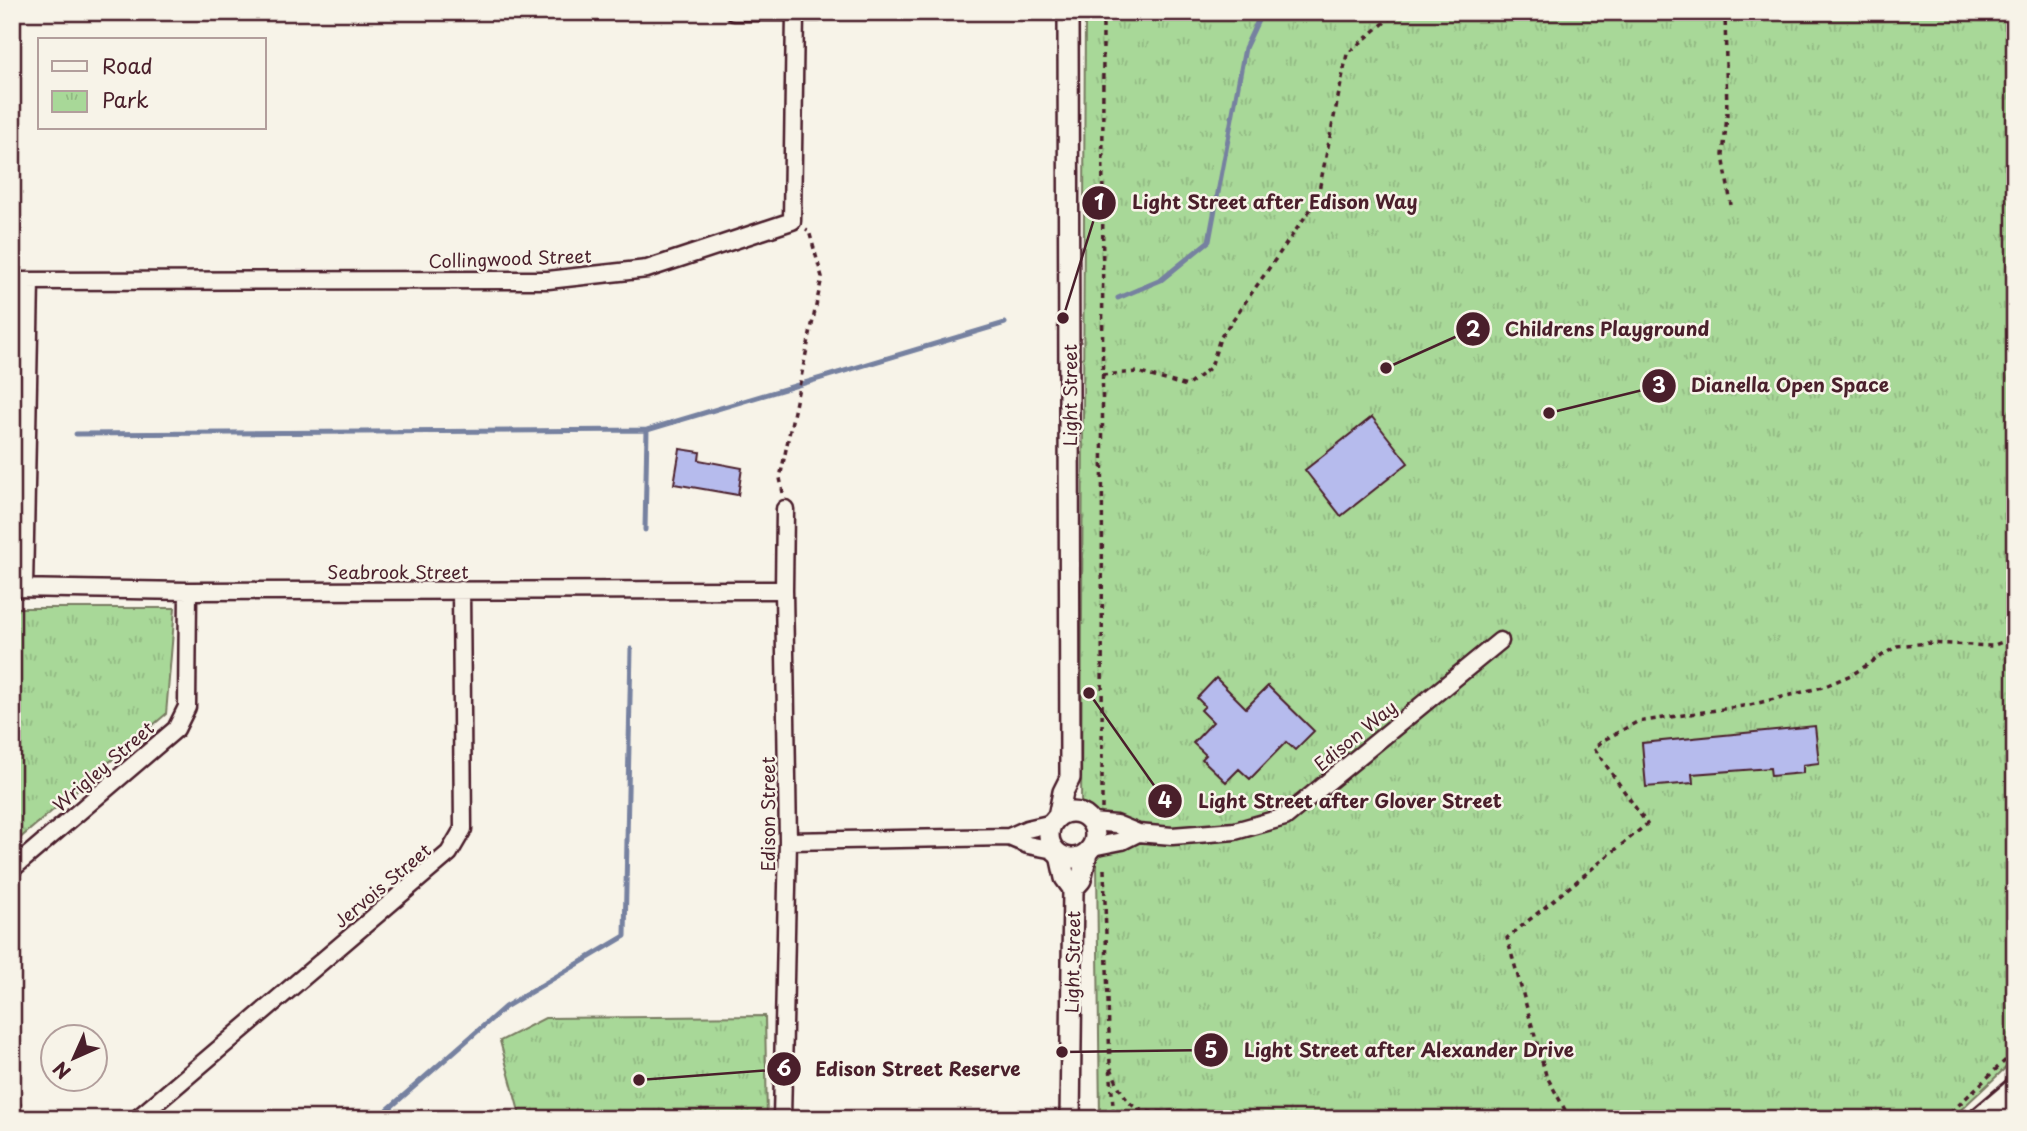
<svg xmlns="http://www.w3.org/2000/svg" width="2027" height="1131" font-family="'Playpen Sans',sans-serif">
	<defs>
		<pattern id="park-tufts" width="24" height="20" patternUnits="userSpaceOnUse" patternTransform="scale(1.75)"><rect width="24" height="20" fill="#a8d898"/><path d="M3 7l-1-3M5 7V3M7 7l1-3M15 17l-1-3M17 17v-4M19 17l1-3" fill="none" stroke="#92b983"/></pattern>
	</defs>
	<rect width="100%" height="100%" fill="#f7f3e8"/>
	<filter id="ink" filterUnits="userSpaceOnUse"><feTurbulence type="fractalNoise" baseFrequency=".0143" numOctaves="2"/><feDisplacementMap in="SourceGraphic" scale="14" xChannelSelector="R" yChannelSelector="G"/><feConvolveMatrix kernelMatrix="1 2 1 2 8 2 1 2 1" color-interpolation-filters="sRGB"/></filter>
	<g filter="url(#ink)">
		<path fill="url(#park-tufts)" stroke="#797c62" stroke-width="2" d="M1085,12H2015V1059L1951,1119H1100L1097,866L1081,814Z
			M12,608H175L166,714L12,845Z
			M765,1016L767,1119H521L500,1041L545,1018Z"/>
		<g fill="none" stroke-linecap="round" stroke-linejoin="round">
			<path stroke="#7681a0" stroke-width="5" d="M1118,298L1161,280L1209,241L1245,48L1262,12
				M76,434L647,430L1005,323
				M645,530L647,430
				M377,1119L505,1007L625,936L631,649"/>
		</g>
		<path fill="#b6bbed" stroke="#4a1f2b" stroke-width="2" d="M1372,417L1408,463L1341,516L1305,470Z
			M680,449L700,452L699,460L742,468L738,495L674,484Z
			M1216,678L1246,708L1268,686L1314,731L1295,750L1286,742L1250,779L1239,769L1226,782L1202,759L1206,755L1193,743L1213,722L1201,710L1205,706L1197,698Z
			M1815,726L1819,763L1803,765V773L1771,776L1770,768L1692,774L1693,783L1646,787L1642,743Z"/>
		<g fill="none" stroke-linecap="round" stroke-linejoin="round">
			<g stroke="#4a1f2b" stroke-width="21">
				<path id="minor" d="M734,12H819
					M12,281L548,280L647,269L792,221L795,13
					M12,588L188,591L784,590
					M24,588L30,281
					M1091,822L1116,824L1138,833L1172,836L1235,831L1285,817L1500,641
					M1009,837L1028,845L1054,850
					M788,841L1009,837L1027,829L1053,823
					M1092,847L1122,841L1138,833
					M12,869L176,729L187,707L188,591
					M137,1119L449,853L463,829L461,590
					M782,1119L788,841L784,590L785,509"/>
			</g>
			<g stroke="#4a1f2b" stroke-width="24">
				<path id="tertiary" d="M1049 835a23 23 0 1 1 46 0a23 23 0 1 1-46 0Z
					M1058,817L1063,792L1070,778L1068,12
					M1060,855L1065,878L1073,889L1070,1119
					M1073,889L1081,880L1087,853"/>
			</g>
			<g stroke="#4a1f2b" stroke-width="30">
				<path id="primary" d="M1982,1119L2015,1091"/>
			</g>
			<path stroke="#4a1f2b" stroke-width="3.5" stroke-dasharray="5 5" stroke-linecap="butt" d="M1725,12L1727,116L1723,155L1731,205
				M1102,375L1137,372L1187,386L1211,367L1220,338L1317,200L1347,54L1397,12
				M783,493L780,478L822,277L809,231L806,229
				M1102,809L1103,12
				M1104,869L1110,1065L1114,1119
				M1111,1068C1116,1080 1120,1092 1129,1102C1143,1118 1168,1110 1186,1111C1203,1111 1220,1113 1235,1119
				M12,1082L25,1119
				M1354,1119L1364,1112L1388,1119
				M1570,1119L1546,1075L1507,938L1647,824L1594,748L1604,740L1637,722L1750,705L1823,687L1853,674L1897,646L1928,643L1992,646L2015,637
				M1944,1119L2015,1051"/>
			<use href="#minor" stroke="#f7f3e8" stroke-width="16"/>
			<use href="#tertiary" stroke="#f7f3e8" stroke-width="19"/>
			<use href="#primary" stroke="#f7f3e8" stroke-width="24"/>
		</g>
	</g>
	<g text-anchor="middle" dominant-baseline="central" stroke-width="5" stroke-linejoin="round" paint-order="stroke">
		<g font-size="18" fill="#4a1f2b" stroke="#f7f3e8">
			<text transform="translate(510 258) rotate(-2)">Collingwood Street</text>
			<text transform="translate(1069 395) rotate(-90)">Light Street</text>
			<text x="398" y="571">Seabrook Street</text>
			<text transform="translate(1355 735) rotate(-39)">Edison Way</text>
			<text transform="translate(103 766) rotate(-41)">Wrigley Street</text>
			<text transform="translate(767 814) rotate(-90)">Edison Street</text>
			<text transform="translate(382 885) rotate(-40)">Jervois Street</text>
			<text transform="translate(1072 962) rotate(-89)">Light Street</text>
		</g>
	</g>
	<path fill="none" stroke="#4a1f2b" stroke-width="2.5" d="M1063 318L1099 203M1386 368L1473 329M1549 413L1659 386M1089 693L1165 801M1062 1052L1211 1050M639 1080L784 1069"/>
	<g fill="#4a1f2b" stroke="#f7f3e8" stroke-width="2.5">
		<circle cx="1063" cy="318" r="7"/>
		<circle cx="1386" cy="368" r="7"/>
		<circle cx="1549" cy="413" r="7"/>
		<circle cx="1089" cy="693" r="7"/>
		<circle cx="1062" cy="1052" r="7"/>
		<circle cx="639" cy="1080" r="7"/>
		<circle cx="1099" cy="203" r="18"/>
		<circle cx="1473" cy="329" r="18"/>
		<circle cx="1659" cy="386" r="18"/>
		<circle cx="1165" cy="801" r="18"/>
		<circle cx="1211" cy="1050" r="18"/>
		<circle cx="784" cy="1069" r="18"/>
	</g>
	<g font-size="21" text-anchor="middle" font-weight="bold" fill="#fff">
		<text x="1099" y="210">1</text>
		<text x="1473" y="337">2</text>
		<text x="1659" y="393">3</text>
		<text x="1165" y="808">4</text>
		<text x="1211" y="1058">5</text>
		<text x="784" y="1076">6</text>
	</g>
	<g font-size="19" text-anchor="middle" font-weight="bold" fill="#4a1f2b" stroke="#f7f3e8" stroke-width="5" stroke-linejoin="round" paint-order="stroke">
		<text x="1275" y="209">Light Street after Edison Way</text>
		<text x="1607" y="336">Childrens Playground</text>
		<text x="1790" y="392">Dianella Open Space</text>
		<text x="1350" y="808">Light Street after Glover Street</text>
		<text x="1409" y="1057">Light Street after Alexander Drive</text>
		<text x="918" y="1076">Edison Street Reserve</text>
	</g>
	<rect width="2027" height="1131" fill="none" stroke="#f7f3e8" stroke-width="42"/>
	<rect x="21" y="21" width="1985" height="1089" fill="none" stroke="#4a1f2b" stroke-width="2.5" filter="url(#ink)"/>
	<rect x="38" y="38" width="228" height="91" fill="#f7f3e8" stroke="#b29e9c" stroke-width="2"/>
	<rect x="52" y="61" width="35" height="10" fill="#f7f3e8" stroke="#b29e9c" stroke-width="2"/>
	<text x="102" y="74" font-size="21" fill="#4a1f2b">Road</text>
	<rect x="52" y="91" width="35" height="21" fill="url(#park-tufts)" stroke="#b29e9c" stroke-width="2"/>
	<text x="102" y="108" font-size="21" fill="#4a1f2b">Park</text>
	<g transform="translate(74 1058) rotate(225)"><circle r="33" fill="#f7f3e8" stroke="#b29e9c" stroke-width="2"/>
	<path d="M0-5L12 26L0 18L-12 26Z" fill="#4a1f2b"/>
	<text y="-10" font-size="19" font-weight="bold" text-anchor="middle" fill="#4a1f2b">N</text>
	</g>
</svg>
